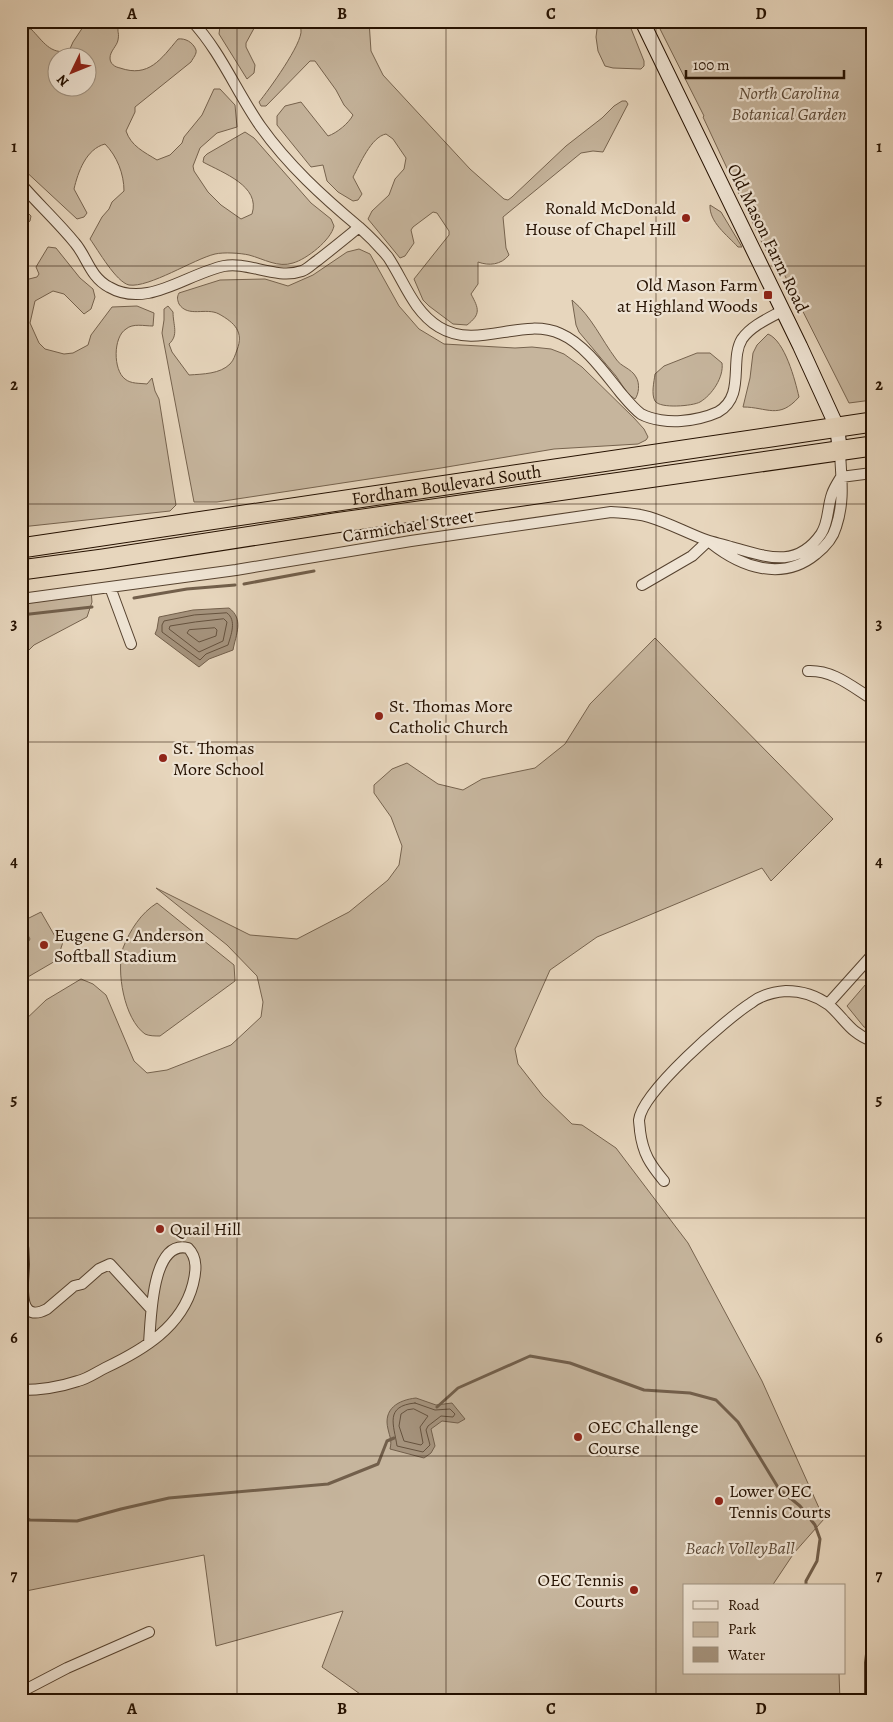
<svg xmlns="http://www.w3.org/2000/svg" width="893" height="1722" font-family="Alegreya,serif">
	<rect width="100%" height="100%" fill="#e7d6bd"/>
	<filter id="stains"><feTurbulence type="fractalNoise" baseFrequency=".004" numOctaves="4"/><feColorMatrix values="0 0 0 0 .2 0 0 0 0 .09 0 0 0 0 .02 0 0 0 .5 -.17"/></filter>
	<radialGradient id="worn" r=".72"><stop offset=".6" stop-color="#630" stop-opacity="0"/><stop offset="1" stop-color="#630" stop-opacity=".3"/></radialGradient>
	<path fill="#c6b59d" stroke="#76634e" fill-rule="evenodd" d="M87,21H121C115,33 120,30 118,40C117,46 110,51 110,58C110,64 115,67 120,68C149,78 161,59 178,39C185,38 193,42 196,50C197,54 193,58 191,62L135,107V112L126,131C131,146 144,152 157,160L170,155L182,143L184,137L202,115L214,89H220L235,105L237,127L217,133L200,148L193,166L194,171L208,192L221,205L241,219L252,214C261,186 223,173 203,162L204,157L207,154L245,132L254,138L311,203L331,219L334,226C331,240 307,259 293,263C278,268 264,259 249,255C240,253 224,252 215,254C194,259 149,288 129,285C116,282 98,250 90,239L102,217L109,209L112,202L124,191C124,174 117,156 105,144C86,149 78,172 74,189L87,213L84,217L77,219L21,167V35L27,29H31C43,41 50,55 69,51L73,42ZM58,58H88V88H58Z
		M234,21H258L246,43V47L255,65L254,73L247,79L219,34L220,26Z
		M294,21H369L371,51L383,75L470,169L504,199L508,200L512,197L566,146L602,118L614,106L622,101H626L628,104L603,152L593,151L581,153L503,217L506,248L509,255C501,265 489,266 478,262V284L471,294C479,309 481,314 467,325L453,324L429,306L423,300L414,279L449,235V231L437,213L433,212L413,227L411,230L414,243L405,256L400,258L368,219L372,211L389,195L395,179L404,169L406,158L393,139L386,134C371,137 360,164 353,177L362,194L358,200L353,201L338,192L327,181L323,165L311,167L277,125V116L285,106L301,102L328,136C337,133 349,123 353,115L344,105L336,90L315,61H310L266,106H261L259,102C268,91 303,43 301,30C301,27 296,24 294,21Z
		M598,21H628L644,61V66L641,69L613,68L605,66L598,51L596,37Z
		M656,21H872V400L849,403L778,262C770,261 767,252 763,245L703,117L704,116Z
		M710,205L721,212L742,247H738C727,235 709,222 710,205Z
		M21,206L31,216L30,221L21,228Z
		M48,247L56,248L80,278L93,289L95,297L91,309L84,314L64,294L53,291L35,301L30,323L39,343L45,349L64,354L73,353L88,345L91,335L112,307L137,306L154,313L153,326C144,326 133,323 126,329C113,337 113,370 125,379C131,384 139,383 147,384L152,378L155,391L159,399L176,505L170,511L21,527V281L37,277L39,274L36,267Z
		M359,249L370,254L399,306L419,329L444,344L515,348L532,347L551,349L564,354L582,367L634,418L644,429L648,437L646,440L638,444L554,449L441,468L217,502H194L162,333L164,320V309L168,306L173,312C173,325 179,335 169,344L172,352L189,375C203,374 220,374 230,364C234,360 235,355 237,350C244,332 235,323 219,314C206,307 188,318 179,304C177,299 177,297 179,293L220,280L265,279L288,286L313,275L347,252Z
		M572,300C592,317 601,339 616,359C621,367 631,368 636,377C640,383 639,394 635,399L628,394L616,376L579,332L576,325Z
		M768,334C785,341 795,380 799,397C779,420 767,407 743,407L750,378L753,353L757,345Z
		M697,353H710L722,363C724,377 712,395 700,402C693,406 660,409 655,401C651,394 654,382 655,374L664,366Z
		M91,590L92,602L87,617L34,645L21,658V599Z
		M655,638L833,819L771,881L762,868L597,937L550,970L515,1049L518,1064L543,1096L572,1124L582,1125L616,1148L688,1243L762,1381L824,1519L794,1553L772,1586H684V1673H839L840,1701H370L322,1667L343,1611L216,1646L204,1555L21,1592V1024L46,1000L81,979L93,984L106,995L134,1061L147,1073L167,1070L231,1045L261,1017L263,1002L257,976L227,945L156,888L250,935L297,939L349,912L388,880L399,865L402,846L391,817L374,793V785L392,769L407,763L438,784L463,790L482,779L535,768L565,744L590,704Z
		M157,903L234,965L235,981L160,1036C155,1036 149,1036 145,1034C124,1019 116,971 123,948C130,930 141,913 157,903Z
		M41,912L56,938L66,933L57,960L21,981V953L23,951L30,939L21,922Z
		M872,977V1030L864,1027L847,1006Z"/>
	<path fill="#a5937d" stroke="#725f4b" d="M229,608C244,619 236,634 233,650L209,659L199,667L155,634L157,629L159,617L193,610Z
		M416,1398L436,1405L452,1403L465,1419L458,1423L442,1421L431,1429L435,1446L431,1453L424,1458L390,1449C392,1440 390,1438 388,1429C383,1409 398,1400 416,1398Z"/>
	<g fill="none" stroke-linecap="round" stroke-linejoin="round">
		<path stroke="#65523e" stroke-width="1" d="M227,613C237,620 231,635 228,645L206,654L200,660L162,632V625L164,621L194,615Z
			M224,619L227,622L223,641L199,652L169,629L170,626L195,622Z
			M215,628L217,630L216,636L199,642L187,633L189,630Z
			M415,1403L435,1410L450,1409L455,1414L453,1417L441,1416L428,1426L426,1430L430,1445L423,1452L397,1446C394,1425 384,1406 415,1403Z
			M414,1409L428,1416L420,1427L423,1443L421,1445L404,1441L399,1426L401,1414L407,1410Z"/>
		<path stroke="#725f4b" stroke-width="3" d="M244,584L314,571
			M134,598L187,589L235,585
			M21,615L92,607
			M437,1407L458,1388L530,1356L570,1363L644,1390L690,1393L716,1400L738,1422L779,1489L800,1506L815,1525L820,1539L817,1561L806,1581V1586
			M21,1517L30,1520L77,1521L121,1509L169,1498L328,1484L378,1464L387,1441L394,1438"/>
		<g stroke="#56422f" stroke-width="12">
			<path id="street" d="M21,184C38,204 58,222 75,243C87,257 90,277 109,287C147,309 186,274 224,266C247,261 276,280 302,271C308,269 313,263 318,260C332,249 346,238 359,227C323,197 288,165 261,127C237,93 221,52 192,21
				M359,227C369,236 379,246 388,257C404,281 413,311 439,327C478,351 522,316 561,334C584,344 604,372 620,392C626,399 633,408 641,414C652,420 669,422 681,421C693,420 707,417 718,412C746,396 729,360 742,339C751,326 769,318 782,311
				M841,477L872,473
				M711,543C741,567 782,582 816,554C825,547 833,538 836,527C845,500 841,478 840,451
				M642,585L692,556L708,541
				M110,587L131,644
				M21,599L236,570L411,541L611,512C624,513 636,513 649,517C669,523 687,533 706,540C714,543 723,544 731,547C765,556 796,570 821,534C829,522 827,508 832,494C834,488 838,482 841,477
				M808,671C833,670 851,686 872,699
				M828,1004L872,955
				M664,1181C650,1164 643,1154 640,1131C640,1128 639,1123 639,1120C642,1092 726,1019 751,1003C761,995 774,992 786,991C801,991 817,996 829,1005C845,1019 850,1033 872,1041
				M21,1233C23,1243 24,1253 24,1264C24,1278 15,1326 47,1309L74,1286L82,1284L99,1269L110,1264L151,1309
				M21,1390C40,1390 60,1387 78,1381C87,1379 97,1372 105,1368C143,1350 182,1327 193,1284C196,1272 198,1258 188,1248C151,1239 151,1321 149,1343
				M21,1692L67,1668L149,1632
				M870,1701V1663L872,1646"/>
		</g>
		<g stroke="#251100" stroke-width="16">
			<path id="secondary" d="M642,21L800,346L837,427L840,451"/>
		</g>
		<g stroke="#251100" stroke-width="21">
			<g id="highway">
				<path id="s1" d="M21,548L872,422"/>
				<path d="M21,570L103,559L335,523L872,446"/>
			</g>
		</g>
		<use href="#street" stroke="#efe4d4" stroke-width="10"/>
		<use href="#secondary" stroke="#efe4d4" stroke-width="14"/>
		<use href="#highway" stroke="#e7d6bd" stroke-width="19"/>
	</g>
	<path fill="none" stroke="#251100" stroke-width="1" stroke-opacity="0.55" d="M237,21V1701M446,21V1701M656,21V1701M21,266H872M21,504H872M21,742H872M21,980H872M21,1218H872M21,1456H872"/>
	<g fill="#8f2418" stroke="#efe4d4" stroke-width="2">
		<circle cx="686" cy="218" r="5"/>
		<rect x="763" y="290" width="10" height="10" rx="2.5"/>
		<circle cx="379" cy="716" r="5"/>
		<circle cx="163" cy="758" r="5"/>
		<circle cx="44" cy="945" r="5"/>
		<circle cx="160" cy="1229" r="5"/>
		<circle cx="578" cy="1437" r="5"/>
		<circle cx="719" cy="1501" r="5"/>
		<circle cx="634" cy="1590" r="5"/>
	</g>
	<g text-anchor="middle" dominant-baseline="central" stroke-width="4.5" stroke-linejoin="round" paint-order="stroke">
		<g font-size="18" font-style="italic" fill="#5d4a37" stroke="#efe4d4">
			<text x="789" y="93">North Carolina<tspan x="789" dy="21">Botanical Garden</tspan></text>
			<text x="740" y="1548">Beach VolleyBall</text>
		</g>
		<g font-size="18" fill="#251100" stroke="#efe4d4" text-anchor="start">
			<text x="676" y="208" text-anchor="end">Ronald McDonald<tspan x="676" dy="21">House of Chapel Hill</tspan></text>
			<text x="758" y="285" text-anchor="end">Old Mason Farm<tspan x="758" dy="21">at Highland Woods</tspan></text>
			<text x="389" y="706">St. Thomas More<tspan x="389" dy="21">Catholic Church</tspan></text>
			<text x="173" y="748">St. Thomas<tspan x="173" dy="21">More School</tspan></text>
			<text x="54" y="935">Eugene G. Anderson<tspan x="54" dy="21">Softball Stadium</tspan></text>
			<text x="170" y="1229">Quail Hill</text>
			<text x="588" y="1427">OEC Challenge<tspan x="588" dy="21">Course</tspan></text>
			<text x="729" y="1491">Lower OEC<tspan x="729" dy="21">Tennis Courts</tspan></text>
			<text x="624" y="1580" text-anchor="end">OEC Tennis<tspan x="624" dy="21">Courts</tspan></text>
		</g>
		<g font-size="18" fill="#251100" stroke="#efe4d4">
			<text transform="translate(768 238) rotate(64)">Old Mason Farm Road</text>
			<text stroke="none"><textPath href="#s1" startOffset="430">Fordham Boulevard South</textPath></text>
			<text transform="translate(408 526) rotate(-9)">Carmichael Street</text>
		</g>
	</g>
	<rect width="893" height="1722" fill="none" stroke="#e7d6bd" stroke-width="55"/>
	<rect x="683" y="1584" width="162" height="90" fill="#efe4d4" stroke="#9e907f"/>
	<rect x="693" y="1601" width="25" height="8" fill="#efe4d4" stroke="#9e907f"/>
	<text x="728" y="1610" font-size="15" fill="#251100">Road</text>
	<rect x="693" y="1622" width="25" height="15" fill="#c6b59d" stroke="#9e907f"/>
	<text x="728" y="1634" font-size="15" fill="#251100">Park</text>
	<rect x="693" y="1647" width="25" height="15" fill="#a5937d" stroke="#9e907f"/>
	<text x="728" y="1660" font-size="15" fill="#251100">Water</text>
	<g transform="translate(72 72) rotate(227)"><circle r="24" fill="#efe4d4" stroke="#9e907f"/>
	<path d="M0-4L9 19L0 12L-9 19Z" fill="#8f2418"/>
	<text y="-8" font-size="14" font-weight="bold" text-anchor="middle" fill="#251100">N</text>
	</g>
	<path d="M686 70v8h158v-8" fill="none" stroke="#251100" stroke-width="2.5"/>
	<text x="693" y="70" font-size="15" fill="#251100" stroke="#efe4d4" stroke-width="4" paint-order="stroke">100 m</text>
	<rect x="28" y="28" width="838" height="1666" fill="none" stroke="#251100" stroke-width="2"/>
	<g font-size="16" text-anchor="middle" font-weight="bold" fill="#251100">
		<text x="132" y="19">A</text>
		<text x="342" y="19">B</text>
		<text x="551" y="19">C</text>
		<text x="761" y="19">D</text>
		<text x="14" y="152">1</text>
		<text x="879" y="152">1</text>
		<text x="14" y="390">2</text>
		<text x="879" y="390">2</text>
		<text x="14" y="629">3</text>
		<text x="879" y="629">3</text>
		<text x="14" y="867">4</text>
		<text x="879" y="867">4</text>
		<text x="14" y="1105">5</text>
		<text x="879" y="1105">5</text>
		<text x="14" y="1343">6</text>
		<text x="879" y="1343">6</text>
		<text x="14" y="1581">7</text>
		<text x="879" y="1581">7</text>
		<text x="132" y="1714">A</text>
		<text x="342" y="1714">B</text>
		<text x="551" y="1714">C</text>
		<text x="761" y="1714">D</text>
	</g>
	<rect width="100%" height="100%" filter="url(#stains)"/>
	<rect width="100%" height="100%" fill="url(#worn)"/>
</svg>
